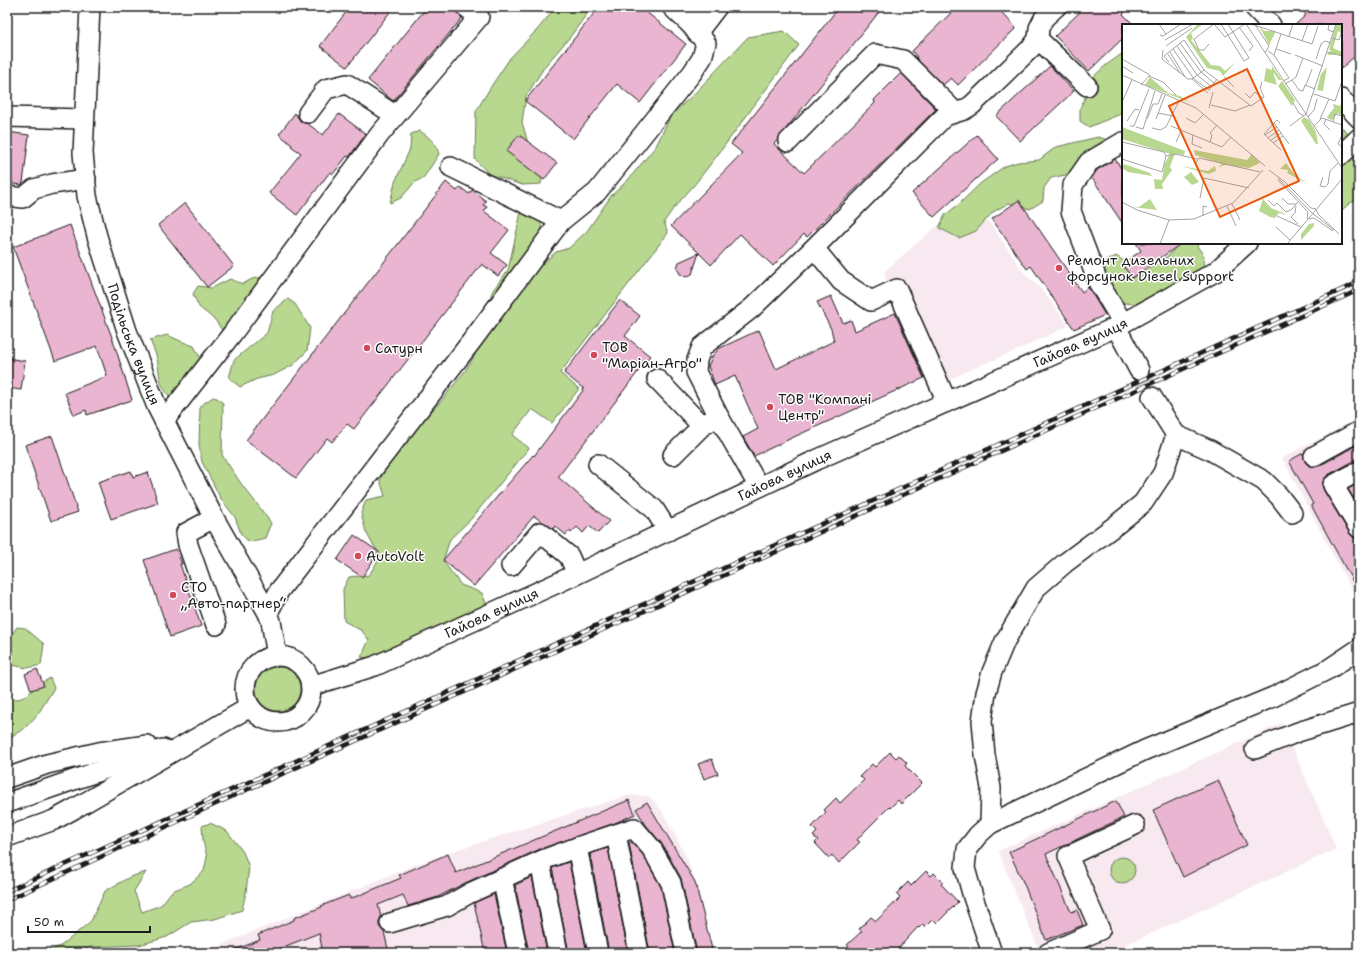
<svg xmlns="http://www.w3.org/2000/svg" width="1366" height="960" font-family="'Shantell Sans',sans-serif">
	<rect width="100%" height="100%" fill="#fff"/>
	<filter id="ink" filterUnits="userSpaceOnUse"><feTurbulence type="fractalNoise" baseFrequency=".025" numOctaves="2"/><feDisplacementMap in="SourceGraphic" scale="8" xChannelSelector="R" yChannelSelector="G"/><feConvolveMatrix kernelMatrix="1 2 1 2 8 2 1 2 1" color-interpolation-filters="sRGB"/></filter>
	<g filter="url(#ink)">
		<path fill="#f8e9f1" d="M973,206L993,227L1024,273L1040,288L1056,308L1068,326L1020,349L967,371L935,387L887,285L884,272L933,229Z
			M1359,418V604L1282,458Z
			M1282,723L1336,849L1108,953H1040L998,851Z
			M629,795L649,796L661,809L688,860L696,884L713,953H202L417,864L450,852Z"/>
		<path fill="#b8d78f" stroke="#6a7a56" d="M556,7H592L570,37L545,66L526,96L522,122L530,150L543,165L541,184L522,185L489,174L475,159L476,111L492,85L510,58L537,30Z
			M784,31L799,45L719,153L695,184L673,209L664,222L668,233L560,373L579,389L552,423L532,409L512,435L529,448L472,518L450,539L443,561L461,585L482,593L489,611L376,660L361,657L369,640L362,631L344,621L343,589L349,577L369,575L381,556L372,543L366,532L361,513L366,500L385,496L380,480L394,452L442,400L465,371L475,355L474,336L526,278L556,252L569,248L587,231L611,196L628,180L656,146L671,115L693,95L748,37Z
			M1123,53V113L1089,127L1080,121V108L1089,89L1092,78L1105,66Z
			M1341,128H1343L1349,135L1341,155Z
			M420,131C429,137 436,143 439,154L424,177L414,183L401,198L390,203L395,182L410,149L411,134Z
			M1098,137L1105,139L1106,143L1070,174L1051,178L1044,188L1043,201L1030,209L1009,203L993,212L976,231L959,238L939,228L945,215L958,205L981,183L1005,166L1018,162L1039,160L1056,147Z
			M1359,153V199L1350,203L1341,211V167Z
			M521,212L539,216L543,233L488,303L493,290L508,270Z
			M1174,243H1199L1197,246L1204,256L1203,278C1175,292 1152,309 1119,302L1099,265L1116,256L1124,261L1136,276L1168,256L1176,247Z
			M267,276L226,336L215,320L199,307L193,294L198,286L212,288L230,279L243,284L252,279Z
			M288,299L295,304L310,328L307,351L293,365L274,375L257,379L240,387L229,378L234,360L267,333L273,311Z
			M167,335L183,342L194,346L202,361L187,388L170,397C156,381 161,373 156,355C154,350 152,345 150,340Z
			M213,397L217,398L223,403L222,455L242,485L257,504L271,523L265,538L249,542L241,534L235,517L221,499L202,462L199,445L200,406Z
			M17,627L25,628L44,644L41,665L27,668L7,664V641Z
			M256 689a22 22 0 1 1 44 0a22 22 0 1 1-44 0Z
			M50,678L54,688L38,714L25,728L7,739V698C24,701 25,696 36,687C40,683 46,681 50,678Z
			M210,823L227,831L243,852L249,867L246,892L242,910L215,919L191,922L167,937L139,945L90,947L79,953H46L62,945L91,921L105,891L130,877L146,872L134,891L142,912L161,905L172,891L190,884L204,871L207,857L203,841L202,826Z
			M1109 870a13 13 0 1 1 26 0a13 13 0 1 1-26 0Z"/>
		<path fill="#e9b5d0" stroke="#1c1c1c" d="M350,7H394L347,67L320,46Z
			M427,7H452L462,18L393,101L368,80Z
			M599,7H640L686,44L640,103L617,84L573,139L525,101Z
			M839,7H883L774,144L804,173L875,103L874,100L901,73L936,109L807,237L804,234L773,266L740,234L711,265L699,253L692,274L686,277L680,274L677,268L679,262L699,253L671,226L742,153L731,144Z
			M957,7H997L1016,28L958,85L951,78L943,85L916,58L917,57L912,51Z
			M1085,7H1130L1123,14L1134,25H1123V38L1089,71L1055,36Z
			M1299,7H1359V52L1341,69V25H1295L1306,15Z
			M1050,66L1074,91L1020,141L996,116Z
			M295,113L301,122L308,124L323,135L339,114L366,134L349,157L347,156L333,174L330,172L297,215L269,193L301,153L291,146L292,145L279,134Z
			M7,132L29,135L23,183L21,185L7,183Z
			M519,135L557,163L544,180L506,151Z
			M977,135L998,159L934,217L912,193Z
			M1115,159L1123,171V224L1092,178L1097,170Z
			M446,182L457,191L460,187L469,194L472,190L486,201L483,205L487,207L484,211L509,230L491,253L507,265L498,276L482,264L354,429L347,424L332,442L327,438L296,478L246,440Z
			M1019,200L1082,292L1088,287L1105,315L1074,329L1031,266L1027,269L992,219Z
			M185,203L234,266L207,287L158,225Z
			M70,225L113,340L132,400L87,415L86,410L74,415L65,393L107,376L97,346L55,361L13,247Z
			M1136,243H1182L1132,278L1122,264L1141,251Z
			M831,296L843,323L851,320L855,331L895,313L924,378L796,436L754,456L743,437L758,429L735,376L715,385L708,366L713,355L720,348L759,330L776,369L834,341L831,329L817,302Z
			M620,300L640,316L625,336L650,356L558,477L609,521L598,533L589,526L583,533L577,527L571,533L569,531L566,535L555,526L553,529L534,516L474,586L443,560L533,455L534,456L584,389L564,373Z
			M7,358L25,361L21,390L7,388Z
			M52,436L78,512L51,521L25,445Z
			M1359,444V460L1354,461L1328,475L1324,479L1322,485L1324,491L1350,534L1355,538L1359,545V593L1311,505L1313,504L1289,461L1303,453L1305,462L1309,466L1314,467L1319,466Z
			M131,471L133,477L148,472L158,503L111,519L98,482Z
			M1359,483V507L1348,489Z
			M354,535L379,552L362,577L337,560Z
			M176,549L182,564H180L201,626L170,637L144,560Z
			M37,669L44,686L31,690L25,674Z
			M890,752L896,758L899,755L907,763L905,766L922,783L901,804L898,800L890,808L889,807L865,831L857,840L860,842L839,863L832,855L829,858L815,843L818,840L813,836L817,832L812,827L826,812L824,810L836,798L840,803L864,780L860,776L872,764L875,767Z
			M712,759L718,774L704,779L698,764Z
			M1218,780L1247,845L1183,877L1153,810Z
			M629,800L635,814L615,823L540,849L465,883L438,897L408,906L403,895L378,905L381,917L379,921V926L384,932L389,953H323L319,933L268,953H229V952L260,940L258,935L294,920V918L322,907L321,906L349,895L350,899L401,878L399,875L448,854L456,873Z
			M1116,801L1124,817L1046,854L1071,912L1077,910L1083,925L1046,940L1024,884L1009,852Z
			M647,802L695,882L713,953H697L681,878L662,844L646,825L636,809Z
			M632,842L643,855L661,887L675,953H650L629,843Z
			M608,848L628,953H609L590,854Z
			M569,862L587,953H569L552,868Z
			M926,871L931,876L934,873L943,882L941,884L958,902L937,923L933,919L925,927L923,924L919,928L918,927L894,953H855L847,945L862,931L859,929L871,917L876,921L900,898L896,894L908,882L911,886Z
			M532,877L547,953H529L515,885Z
			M494,894L507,953H485L474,903Z"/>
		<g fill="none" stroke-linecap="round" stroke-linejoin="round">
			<path stroke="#ddd" stroke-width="19" stroke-dasharray="19 10" stroke-linecap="butt" d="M1139,370L1152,397"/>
			<g stroke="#1c1c1c" stroke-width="22">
				<g id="minor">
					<path id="s1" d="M90,7L83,153L87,196L97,236L127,331L157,407L214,518L268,613L271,621L277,656"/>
					<path d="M1254,7L1271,25"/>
					<path d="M690,24L698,7"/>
					<path d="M697,33L717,7"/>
					<path d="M1038,39L1087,86"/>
					<path d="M1341,99L1359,118"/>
					<path d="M308,113L326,89L347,84L387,110L394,117"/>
					<path d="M7,117L84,119"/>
					<path d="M788,142L875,54L903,60L955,112"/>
					<path d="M1341,155L1359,138"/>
					<path d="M451,167L561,221"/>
					<path d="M7,196L23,198L34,189L52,184L86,179"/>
					<path d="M814,248L841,281L871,301L897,289L947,402"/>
					<path d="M1123,323L1098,282L1071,211L1073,185L1089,162L1123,142"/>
					<path d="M1116,327L1139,370"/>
					<path d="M657,379L702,426"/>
					<path d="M1152,397L1176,435L1210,450L1264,481L1279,496L1292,513"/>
					<path d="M164,421L232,334L380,134L479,17L466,7"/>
					<path d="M673,455L702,426L712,420"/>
					<path d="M1314,456L1359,431"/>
					<path d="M598,464L654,509L668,531"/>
					<path d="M1359,471L1333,485L1359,528"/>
					<path d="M759,487L719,417L696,372L697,360L702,347L752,308L814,248L945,116L964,110L972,105L1031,48L1038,39L1039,28L1044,18L1056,7"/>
					<path d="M214,518L186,533L188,545L216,625"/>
					<path d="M511,566L540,532L569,556L577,574"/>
					<path d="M268,613L279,591L471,342L561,221L597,192L692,73L702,58L706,43L690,24L672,7"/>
					<circle cx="278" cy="689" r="33"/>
					<path id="s2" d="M311,686L375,666L577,574L816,460L1116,327L1215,272L1247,243"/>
					<path d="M1255,749L1298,732L1359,713"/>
					<path d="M7,778L47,764L99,752L147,745"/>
					<path d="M7,803L163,749"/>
					<path d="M990,824L991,788L985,755L982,721L986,693L992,672L1005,641L1036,588L1065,563L1116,525L1143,503L1163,473L1176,435"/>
					<path d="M616,834L639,953"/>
					<path d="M7,837L54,820L74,809L250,707"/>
					<path d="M577,847L598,953"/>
					<path d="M540,862L558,953"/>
					<path d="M502,878L518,953"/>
					<path d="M390,923L447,906L470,893L545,859L583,845L634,828L652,849L671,883L686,953"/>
					<path d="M992,953L973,897L965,868L967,849L978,835L990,824L1145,750L1273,697L1329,669L1359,649"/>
					<path d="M1048,953L1100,930L1068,856L1135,825"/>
				</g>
			</g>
			<use href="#minor" stroke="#fff" stroke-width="19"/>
			<g stroke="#1c1c1c" stroke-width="4.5">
				<path id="rail" d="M7,891L1359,282
					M7,900L244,791L1359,290"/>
			</g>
			<use href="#rail" stroke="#fff" stroke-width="3" stroke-dasharray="9" stroke-linecap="butt"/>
		</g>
	</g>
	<g fill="#d1495b" stroke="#fff" stroke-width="1.5">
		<circle cx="1059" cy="268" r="4"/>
		<circle cx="367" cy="348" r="4"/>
		<circle cx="594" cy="355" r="4"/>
		<circle cx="770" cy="407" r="4"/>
		<circle cx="358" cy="556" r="4"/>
		<circle cx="173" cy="595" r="4"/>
	</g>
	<g text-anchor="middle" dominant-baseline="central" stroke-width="3" stroke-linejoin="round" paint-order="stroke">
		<g font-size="14" fill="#1c1c1c" stroke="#fff" text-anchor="start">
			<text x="1067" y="260">Ремонт дизельних<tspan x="1067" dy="16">форсунок Diesel Support</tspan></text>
			<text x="602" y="347">ТОВ<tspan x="602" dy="16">"Маріан-Агро"</tspan></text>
			<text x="375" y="348">Сатурн</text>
			<text x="778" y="399">ТОВ "Компані<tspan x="778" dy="16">Центр"</tspan></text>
			<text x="366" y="556">AutoVolt</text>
			<text x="181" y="587">СТО<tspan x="181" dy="16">„Авто-партнер“</tspan></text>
		</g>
		<g font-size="14" fill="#1c1c1c" stroke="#fff">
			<text stroke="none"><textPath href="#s2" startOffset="843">Гайова вулиця</textPath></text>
			<text stroke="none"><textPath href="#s1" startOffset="345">Подільська вулиця</textPath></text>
			<text stroke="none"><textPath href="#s2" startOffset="519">Гайова вулиця</textPath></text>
			<text stroke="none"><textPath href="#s2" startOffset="195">Гайова вулиця</textPath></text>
		</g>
	</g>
	<g transform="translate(1122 24)">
		<rect width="220" height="220" fill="#fff"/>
		<path d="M76,0H81L69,9L71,15L69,16L89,41L98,42L103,47L114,38L101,52L98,47L85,44L64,13ZM220,0V10L216,7L211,24L220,28V31H206L205,28H209L207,25L214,1ZM137,2L142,7H154L147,21ZM150,42L160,56H157L151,48L155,61L142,57L144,44L150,46ZM205,43L201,67L195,66L199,50ZM28,53L46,69L58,72L67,78L23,61ZM160,57L173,76L170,82L156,62ZM220,78V92L216,89L210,96L207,95L205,93L212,84L211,80L218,82ZM182,93L187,96L194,108L196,120H194L179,97ZM0,103L63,127L62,131L54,130L52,132L48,143L50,146L40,160L41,165H33L32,155L40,156L42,141L48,130L0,115ZM72,126L125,136L130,130L138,139L127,144L104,141L96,143L100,140L73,131ZM164,139L172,150L186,160L165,149L166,146L158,145ZM2,140L28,149L30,152L6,148L0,144ZM59,142L86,147L93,142L94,147L87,150ZM69,148L77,158L70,161L62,153ZM28,175L35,186L11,183H17ZM141,175L149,184L166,191L157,189L153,194L148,193L137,187ZM192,199V202L179,216V210L187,200Z" fill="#b8d78f"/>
		<path fill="none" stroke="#a4a4a4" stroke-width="1" d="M37,0L44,10M92,0L103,13L123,0M99,0L122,37L127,34L106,0M124,0L220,144M129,0L190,20L196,2M207,0L206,6L212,8M134,2L147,22L143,29M117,3L131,22L127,27M38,11L41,12L59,0M167,12L171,0M210,14L217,16L220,7M43,16L71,0M180,17L186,0M58,19L79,48L92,59L95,55M87,20L82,26H77L72,15L92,0M44,22L70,4M55,22L75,51L90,63M51,25L72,55L87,66L92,59M154,25L169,30M41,26L40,35L66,55H70L82,46M146,27L152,31L159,10M48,28L63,53M206,28L220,32M46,30L58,49M152,31L167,54L161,57M173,31L201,42M0,35L28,51L19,61M194,35L199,20L203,17L209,19M47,38L42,32L62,16L82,46L129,82L142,73L138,64L140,58M0,42L11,49M0,51L74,84L143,142M27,52L41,58L54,71M102,53L112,63M70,55L86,69M170,56L174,53L181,34M163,60L170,56L177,66L181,67L183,61L193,65M184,61L190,45M123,69L128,74L133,68L141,74M192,70L207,75L198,95M207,75L213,77L220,57M0,78L10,56M171,79L177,89L182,92M89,81L113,87L128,81M87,84L91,68M36,89L51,92M186,93L192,86L195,75M64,94L73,99L82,90M25,95L31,80H36L40,70M34,95L43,71M204,95L202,100L208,106M5,97L13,85L17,86M211,98L213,90L220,92M152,99L142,110L159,126M158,99L155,96L152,99L167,120M8,102H12L27,65M49,102L100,123L109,113M168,102L184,90L214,0M192,102L200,94L220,101M14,103L21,105L33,67M30,104L38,106L44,103L57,77M71,111L70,120L80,124M143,111L155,103M220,111L216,120L220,123M146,114L157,106M148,117L159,109M0,118L42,128L44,132M54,118L59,107M88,118L90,111L88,109L95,101M151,119L161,112M44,132L53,130L75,135M0,135L40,148L44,132M73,140L77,134L138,148M147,146L163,158L189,184L194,185L196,190L217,210M201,153L198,162L203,163L206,160L208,147L216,139M156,154L190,189L212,206M156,156L186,188L185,195M78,174L82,154L127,164M160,174L166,180H174M146,176L152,182L155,179L164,188L169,186L176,178M0,178L15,186L47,196L72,195L111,179L141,146M110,180L118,196M105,182L114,202M174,182L173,189L169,193L176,200M81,192V182L85,183M155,192L179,203M187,195L192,194L211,207M154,203L168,216M18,220H35M38,220L47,196M165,220L220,155"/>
		<path fill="#e8590c" fill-opacity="0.15" stroke="#e8590c" stroke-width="2" d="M125,45L177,157L98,193L47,82Z"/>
		<rect width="220" height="220" fill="none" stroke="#1c1c1c" stroke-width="2"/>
	</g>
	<rect width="1366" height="960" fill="none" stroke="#fff" stroke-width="24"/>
	<rect x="12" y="12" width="1342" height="936" fill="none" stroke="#1c1c1c" stroke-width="1.5" filter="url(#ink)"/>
	<path d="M28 926v6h122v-6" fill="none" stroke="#1c1c1c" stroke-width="2"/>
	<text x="34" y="926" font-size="12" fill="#1c1c1c" stroke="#ffffff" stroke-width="3" paint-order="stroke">50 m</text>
</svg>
